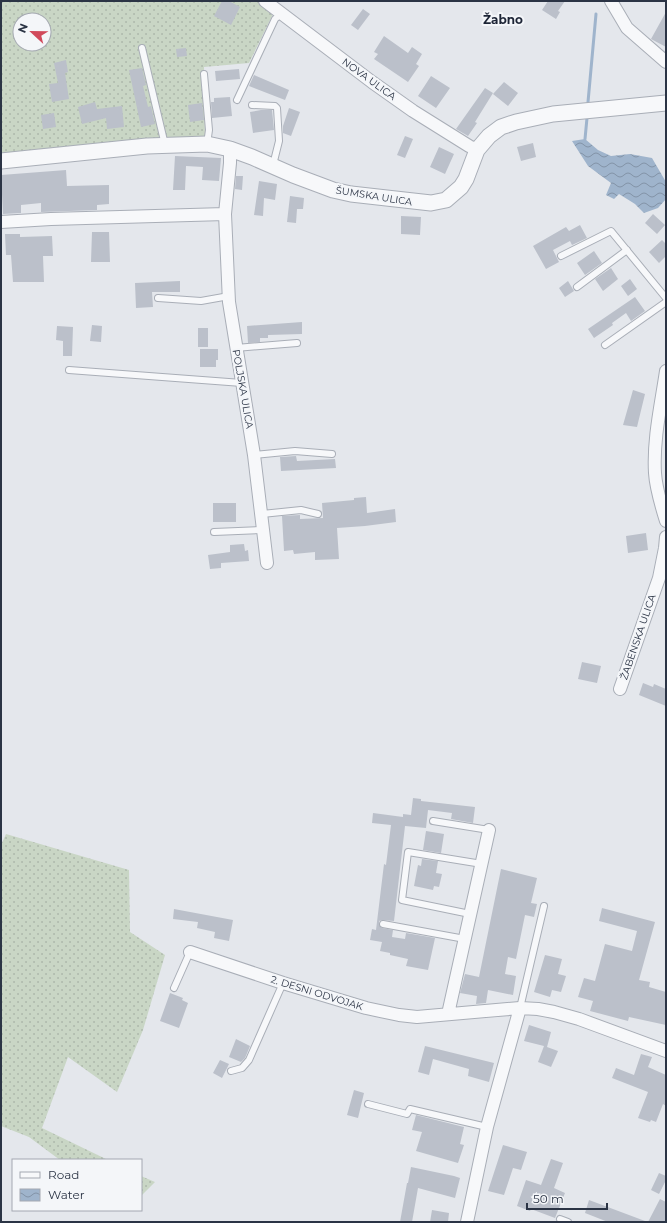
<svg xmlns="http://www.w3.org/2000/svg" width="667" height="1223" font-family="Montserrat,sans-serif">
	<defs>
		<pattern id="grass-dots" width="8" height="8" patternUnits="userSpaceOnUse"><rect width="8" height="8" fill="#c9d6c5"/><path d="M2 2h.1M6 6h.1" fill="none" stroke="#adb8ab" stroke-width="1.8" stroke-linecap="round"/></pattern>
		<pattern id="water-waves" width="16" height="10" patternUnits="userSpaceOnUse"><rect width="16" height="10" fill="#9fb4cc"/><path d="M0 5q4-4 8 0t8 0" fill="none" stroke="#8293a7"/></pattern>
	</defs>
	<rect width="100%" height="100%" fill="#e4e7ec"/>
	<path fill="url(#grass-dots)" fill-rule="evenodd" d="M1,1H258L274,12L249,63L204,67L205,138L1,156ZM20,20H44V44H20Z
		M6,834L129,870L130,932L165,955L143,1030L117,1092L68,1057L42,1128L108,1160H60L29,1137L1,1126V845Z
		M141,1176L155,1182L141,1196Z"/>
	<path fill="url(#water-waves)" d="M585,139L598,150L611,156L630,154L652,158L666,182V199L658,208L644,213L635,204L619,194L614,199L606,195L611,183L588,166L572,141Z"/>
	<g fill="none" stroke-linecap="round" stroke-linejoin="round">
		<path stroke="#9fb4cc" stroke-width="3" d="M588,102L596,14
			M585,139L587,118"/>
	</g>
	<path fill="#bbc0ca" d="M222,1H229L240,7L231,25L214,16Z
		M548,1H565L558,11L560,12L556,19L542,10Z
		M363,9L370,14L358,30L351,25Z
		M666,12V47L651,39Z
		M384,36L408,53L412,47L422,54L416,64L419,66L408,82L374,59L378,54L374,52Z
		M186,48L187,56L177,57L176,49Z
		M66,60L68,72L65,73L69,99L52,102L49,84L58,83L54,63Z
		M142,68L146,85L143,86L148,107L151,106L155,124L141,127L129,70Z
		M239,69L240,79L216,81L215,71Z
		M254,75L289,90L285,100L249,86Z
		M431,76L450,88L436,108L418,96Z
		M504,82L518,93L508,106L493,94Z
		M485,88L493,93L475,122L477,123L468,136L456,129Z
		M230,97L232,116L212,118L211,102H214V98Z
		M95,102L97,109L122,106L124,127L107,129L106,118L82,124L78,107Z
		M202,103L204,120L190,122L188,105Z
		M289,108L300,112L291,136L283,133V126Z
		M261,110H272L274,130L253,133L250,112Z
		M54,113L56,127L43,129L41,115Z
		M405,136L413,139L405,158L397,155Z
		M533,143L536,157L521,161L517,147Z
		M439,147L454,154L445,174L430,167Z
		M175,156L221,158L219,181L202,180L203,167L186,166L185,190H173Z
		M66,170L67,186L109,185V204L97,205V210L41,212V203L21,205V213L3,214L1,175Z
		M236,176H243L242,190L235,189Z
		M259,181L277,184L275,200L264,198L263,216L254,215Z
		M290,196L304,198L303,209H297L296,223L287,222Z
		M653,214L665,225L657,234L645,223Z
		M401,216L421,217L420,235L401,234Z
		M580,225L587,238L572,245L570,241L553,250L559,262L546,269L533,246L566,227L569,231Z
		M92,232H109L110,262H91Z
		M5,234H20V237L52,236L53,256H43L44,282H13L11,255H6Z
		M662,240L666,244V256L659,263L649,252Z
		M594,251L602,263L585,275L577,263Z
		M611,268L618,279L603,291L595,279Z
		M630,279L637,289L628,296L621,286Z
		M180,281V292H152L153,307L136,308L135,283Z
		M568,281L574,291L565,297L559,288Z
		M635,297L645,311L631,321L626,313L612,323L613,325L594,338L588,329Z
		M302,322V334L268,335V338H260V342L248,343L247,326Z
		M92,325L102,326L101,342L90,341Z
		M57,326L73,327L72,356H63V341L56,340Z
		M198,328H208V347H198Z
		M200,349H218V360H216V367H200Z
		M633,390L645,394L637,427L623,425Z
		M296,456L297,461L335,459L336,468L281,471L280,457Z
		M366,497L367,513L395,509L396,522L365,526L337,528L339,559L315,560V552L294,554L293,550L284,551L282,516L300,515V519L323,518L322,503L354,500V498Z
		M213,503H236V522H213Z
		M646,533L648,550L628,553L626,536Z
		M244,544L245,551L248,550L249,561L221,563V568L210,569L208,555L230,552V545Z
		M582,662L601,666L597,683L578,679Z
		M643,683L653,687L654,684L666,689V706L639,695Z
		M413,798L421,799V801L475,807L473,823L451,819L452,813L428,810L426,828L405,826L394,921L382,920L379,921V925L382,928L393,930L392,937L405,939L406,933L435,938L428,970L406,966L408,959L390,955V953L380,951L382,942L370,940L372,929L376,930L384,864L386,865L391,825L372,823L373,813L403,817V814L411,815Z
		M426,831L444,834L441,853L423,850Z
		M422,859L438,861L436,873L442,874L439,887L434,886L433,890L414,886L418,865L421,866Z
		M501,869L537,878L531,903L537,904L534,917L525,915L516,959L508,957L505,974L516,976L513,995L488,990L486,1003L476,1004L477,996L460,993L465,974L479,977Z
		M602,908L655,922L639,980L650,982L649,987L666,992V1025L629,1017L628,1021L590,1011L593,1001L578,997L584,978L595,981L605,944L632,951L637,931L599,921Z
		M174,909L233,920L229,941L214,938L215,932L197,928L198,922L173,919Z
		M545,955L562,959L558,974L566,976L561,992L552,990L550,997L534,992Z
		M170,993L183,998L182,1000L188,1003L179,1028L160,1021Z
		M529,1025L551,1032L547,1047L558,1051L551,1067L538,1062L544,1046L524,1041Z
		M236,1039L250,1046L245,1058L241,1062L229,1057Z
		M425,1046L494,1063L489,1082L468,1076L469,1069L433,1059L429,1075L418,1072Z
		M641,1054L652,1057L648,1067L666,1075V1106L663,1104L656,1122L651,1120L650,1122L638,1118L648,1092L612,1078L616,1068L634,1075Z
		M220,1060L229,1064L222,1078L213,1073Z
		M354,1090L364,1093L358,1118L347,1115Z
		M416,1115L464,1127L460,1144L464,1145L458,1163L416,1151L422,1132L412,1130Z
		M503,1145L527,1152L521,1170L513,1168L504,1195L488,1191Z
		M551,1159L563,1163L554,1188L565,1193L555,1218L531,1209L530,1211L517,1206L526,1180L541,1185Z
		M411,1167L454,1176L460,1178L455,1198L418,1188L412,1222H400L407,1183H408Z
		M659,1173L666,1176V1180L659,1194L651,1190Z
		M660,1199L666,1202V1222H648Z
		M589,1200L645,1221L644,1222H608L585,1213Z
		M432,1210L449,1213L448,1222H430Z"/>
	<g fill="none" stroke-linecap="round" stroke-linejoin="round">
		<g stroke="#a9aeb7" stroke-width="8">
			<path id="service" d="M142,48L165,145
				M204,74L209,130L207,144
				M237,100L275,19L281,14
				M252,105L275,106L277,108L279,141L273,165
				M561,256L611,231L666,298
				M577,287L627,250
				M158,298L201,301L229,296
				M605,345L666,302
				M236,348L297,343
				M69,370L242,383
				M254,455L295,451L332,454
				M262,514L301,510L318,514
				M214,532L263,530
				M433,821L489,830
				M470,914L402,900L408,852L482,864
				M383,924L465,939
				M174,988L190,952
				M520,1008L544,906
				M231,1071L242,1068L249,1060L283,983
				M368,1104L407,1114L410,1109L487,1127
				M560,1219L568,1222"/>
		</g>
		<g stroke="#a9aeb7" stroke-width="14">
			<path id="minor" d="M265,1L372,82L413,111L469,146L477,150
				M611,1L627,28L666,62
				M230,149V163L225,214L229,302L254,455L267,563
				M1,222L51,219L225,214
				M666,371C661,405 653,439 655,473C656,489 661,505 666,521
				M620,689L659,578L665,548L666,537
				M190,952L283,983L366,1008L399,1015L417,1017L520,1008L538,1009L554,1012L579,1019L666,1051
				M448,1014L489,830
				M467,1222L487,1127L520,1008"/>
		</g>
		<g stroke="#a9aeb7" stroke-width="17">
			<path id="tertiary" d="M1,161L147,146L207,144L230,149L252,157L293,175L333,190L351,194L431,203L446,200L461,187L466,179L477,150L489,136L501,127L516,122L553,114L666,103"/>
		</g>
		<use href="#service" stroke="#f7f8fa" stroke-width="6"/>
		<use href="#minor" stroke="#f7f8fa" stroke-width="12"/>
		<use href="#tertiary" stroke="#f7f8fa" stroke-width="15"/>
	</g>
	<g text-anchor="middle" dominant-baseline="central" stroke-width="4" stroke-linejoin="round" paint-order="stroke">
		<g font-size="10" fill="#2b3445" stroke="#f4f6f9">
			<text transform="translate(369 79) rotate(36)">NOVA ULICA</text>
			<text transform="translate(374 196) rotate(9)">ŠUMSKA ULICA</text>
			<text transform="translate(243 389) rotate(80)">POLJSKA ULICA</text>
			<text transform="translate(638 637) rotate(-71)">ŽABENSKA ULICA</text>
			<text transform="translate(317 993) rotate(17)">2. DESNI ODVOJAK</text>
		</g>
		<g font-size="12" font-weight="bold" fill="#1d2536" stroke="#f4f6f9">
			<text x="503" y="19">Žabno</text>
		</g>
	</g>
	<rect width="667" height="1223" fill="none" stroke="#2b3445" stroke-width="4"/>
	<rect x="12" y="1159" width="130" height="52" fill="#f4f6f9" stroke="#a4a8b1"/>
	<rect x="20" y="1172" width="20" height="6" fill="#f7f8fa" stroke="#a4a8b1"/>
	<text x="48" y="1179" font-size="12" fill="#2b3445">Road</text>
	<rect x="20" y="1189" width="20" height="12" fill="url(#water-waves)" stroke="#a4a8b1"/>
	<text x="48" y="1199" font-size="12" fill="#2b3445">Water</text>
	<g transform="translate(32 32) rotate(292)"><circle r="19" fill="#f4f6f9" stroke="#a4a8b1"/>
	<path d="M0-3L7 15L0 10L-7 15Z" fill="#d1495b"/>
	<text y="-6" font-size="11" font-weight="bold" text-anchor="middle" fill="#2b3445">N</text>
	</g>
	<path d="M527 1203v6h80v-6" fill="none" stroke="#2b3445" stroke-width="2"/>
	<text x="533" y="1203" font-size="12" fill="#2b3445" stroke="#f4f6f9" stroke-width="3" paint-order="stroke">50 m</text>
</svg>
